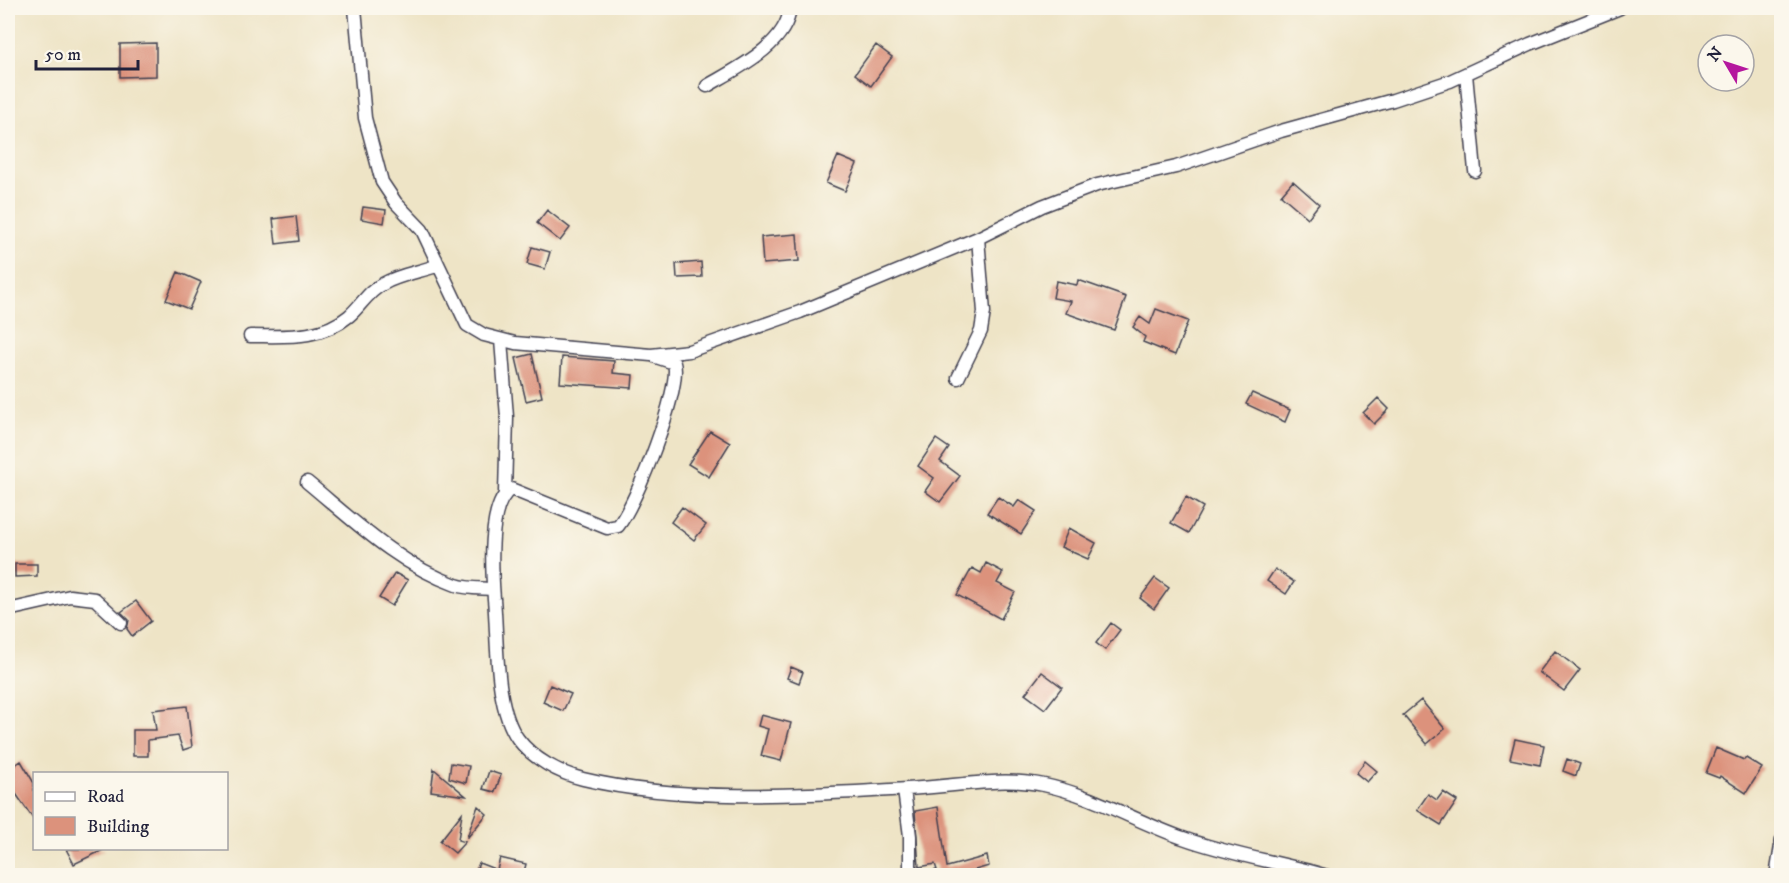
<svg xmlns="http://www.w3.org/2000/svg" width="1789" height="883" font-family="'IM FELL DW Pica',serif">
	<rect width="100%" height="100%" fill="#fbf7ec"/>
	<filter id="ink" filterUnits="userSpaceOnUse"><feTurbulence type="fractalNoise" baseFrequency=".0167" numOctaves="2"/><feDisplacementMap in="SourceGraphic" scale="12" xChannelSelector="R" yChannelSelector="G"/><feConvolveMatrix kernelMatrix="1 2 1 2 8 2 1 2 1" color-interpolation-filters="sRGB"/></filter>
	<filter id="wash" filterUnits="userSpaceOnUse"><feTurbulence type="fractalNoise" baseFrequency=".008" numOctaves="4" result="noise"/><feDisplacementMap in="SourceGraphic" scale="24" xChannelSelector="R" yChannelSelector="G"/><feGaussianBlur stdDeviation="1.35" result="paint"/><feColorMatrix in="noise" values="0 0 0 0 0 0 0 0 0 0 0 0 0 0 0 0 0 1.4 0 .05"/><feComposite in="paint" operator="in"/></filter>
	<g filter="url(#wash)">
		<rect width="100%" height="100%" fill="#eee4c6"/>
		<g id="blocks">
			<path fill="#dc927c" d="M156,43V76L120,77V44Z
				M876,45L892,57L871,86L855,74Z
				M838,156L857,164L845,191L826,183Z
				M1293,181L1319,204L1308,218L1281,195Z
				M363,207L386,210L384,223L361,219Z
				M547,210L570,228L560,241L537,223Z
				M296,216L299,241L276,244L273,219Z
				M797,234L799,261L763,264L761,237Z
				M532,247L550,252L545,269L527,264Z
				M701,262L702,277L677,278L676,264Z
				M178,272L201,282L189,309L166,300Z
				M1078,280L1126,297L1114,330L1066,313L1071,301L1053,298L1056,281L1077,285Z
				M1156,309L1188,321L1175,355L1143,342L1145,337L1133,327L1140,317L1150,324Z
				M532,354L542,397L526,401L516,358Z
				M562,357L614,361L613,373L633,375L632,388L560,383Z
				M1252,393L1290,410L1285,422L1246,404Z
				M1378,398L1389,409L1374,424L1363,413Z
				M710,431L730,443L709,477L688,464Z
				M936,439L949,448L940,461L960,476L940,502L925,491L934,478L918,466Z
				M998,497L1014,507L1019,500L1036,511L1021,534L987,513Z
				M1186,497L1203,507L1189,533L1171,523Z
				M682,507L706,525L694,540L671,522Z
				M1069,528L1096,543L1088,559L1061,547Z
				M986,563L1003,572L997,583L1015,592L1001,619L957,595L972,568L981,573Z
				M15,564H37V576L15,577Z
				M1275,569L1294,582L1286,594L1267,581Z
				M395,573L408,580L392,606L379,598Z
				M1155,578L1169,588L1154,609L1140,598Z
				M136,601L151,621L132,636L127,629L129,620L121,612Z
				M1111,623L1120,630L1105,650L1096,643Z
				M1555,651L1580,670L1564,691L1539,672Z
				M791,667L803,672L799,683L787,678Z
				M1042,672L1062,687L1045,709L1025,694Z
				M550,685L571,694L563,711L543,702Z
				M1421,700L1445,729L1427,744L1403,715Z
				M187,706L192,747L183,750L178,736L148,740V756H133V730H156L153,710Z
				M761,715L791,723L781,761L761,756L768,729L758,726Z
				M1515,739L1544,745L1540,765L1510,759Z
				M1716,748L1744,760L1746,758L1762,768L1746,793L1720,776L1719,778L1706,773Z
				M1567,759L1580,764L1576,776L1563,771Z
				M21,761L34,783V820L14,791L8,793V770Z
				M1365,761L1377,771L1367,782L1356,773Z
				M451,763L469,766L466,783L449,778Z
				M434,769L466,796L431,791Z
				M489,771L501,775L495,792L483,789Z
				M1443,792L1457,801L1441,825L1417,810L1428,794L1437,800Z
				M478,806L487,814L468,837H467Z
				M938,807L947,867L987,856L989,866L954,876H928V872L937,870L935,864L919,867L915,811Z
				M462,813L458,840L465,842L455,853L440,841Z
				M66,849H105L74,864Z
				M500,858L526,864L523,876H474L479,863L497,870Z"/>
		</g>
	</g>
	<g filter="url(#ink)">
		<use href="#blocks" fill-opacity="0" stroke="#413f50" stroke-width="1.5"/>
		<g fill="none" stroke-linecap="round" stroke-linejoin="round">
			<g stroke="#413f50" stroke-width="15">
				<path id="street" d="M355,8L365,118L382,182L396,203L422,230L467,325L484,335L515,343L651,355L689,351L800,312L978,238L1042,206L1097,185L1176,167L1281,131L1393,100L1450,81L1530,44L1620,8
					M1466,74L1475,171
					M707,86C736,69 787,45 790,8
					M250,336C285,336 320,340 349,316C361,306 368,291 383,284C398,275 419,272 436,266V259
					M501,340L507,417L505,493
					M656,357L674,363C682,387 636,505 618,526L607,528L511,489C487,504 492,573 494,599C498,639 494,706 518,739C533,759 559,773 583,779C682,803 805,795 907,789C951,787 1000,776 1044,785C1093,795 1137,822 1183,838C1230,855 1279,862 1327,876
					M958,378L981,331L984,312L978,238
					M307,482C353,520 399,565 456,585C467,589 481,588 493,589
					M8,610L70,596L95,599L121,623
					M904,790L910,836V876
					M1776,876L1782,840"/>
			</g>
			<use href="#street" stroke="#fff" stroke-width="12"/>
		</g>
	</g>
	<rect width="1789" height="883" fill="none" stroke="#fbf7ec" stroke-width="30"/>
	<rect x="33" y="772" width="195" height="78" fill="#fbf7ec" stroke="#a4a2a5" stroke-width="1.5"/>
	<rect x="45" y="792" width="30" height="9" fill="#ffffff" stroke="#a4a2a5" stroke-width="1.5"/>
	<text x="87" y="802" font-size="18" fill="#22223b">Road</text>
	<rect x="45" y="817" width="30" height="18" fill="#dc927c" stroke="#a4a2a5" stroke-width="1.5"/>
	<text x="87" y="832" font-size="18" fill="#22223b">Building</text>
	<g transform="translate(1726 63) rotate(309)"><circle r="28" fill="#fbf7ec" stroke="#a4a2a5" stroke-width="1.5"/>
	<path d="M0-4.5L10 22L0 15L-10 22Z" fill="#b5179e"/>
	<text y="-9" font-size="16" font-weight="bold" text-anchor="middle" fill="#22223b">N</text>
	</g>
	<path d="M36 60v9h102v-9" fill="none" stroke="#22223b" stroke-width="3"/>
	<text x="45" y="60" font-size="18" fill="#22223b" stroke="#fbf7ec" stroke-width="4.5" paint-order="stroke">50 m</text>
</svg>
